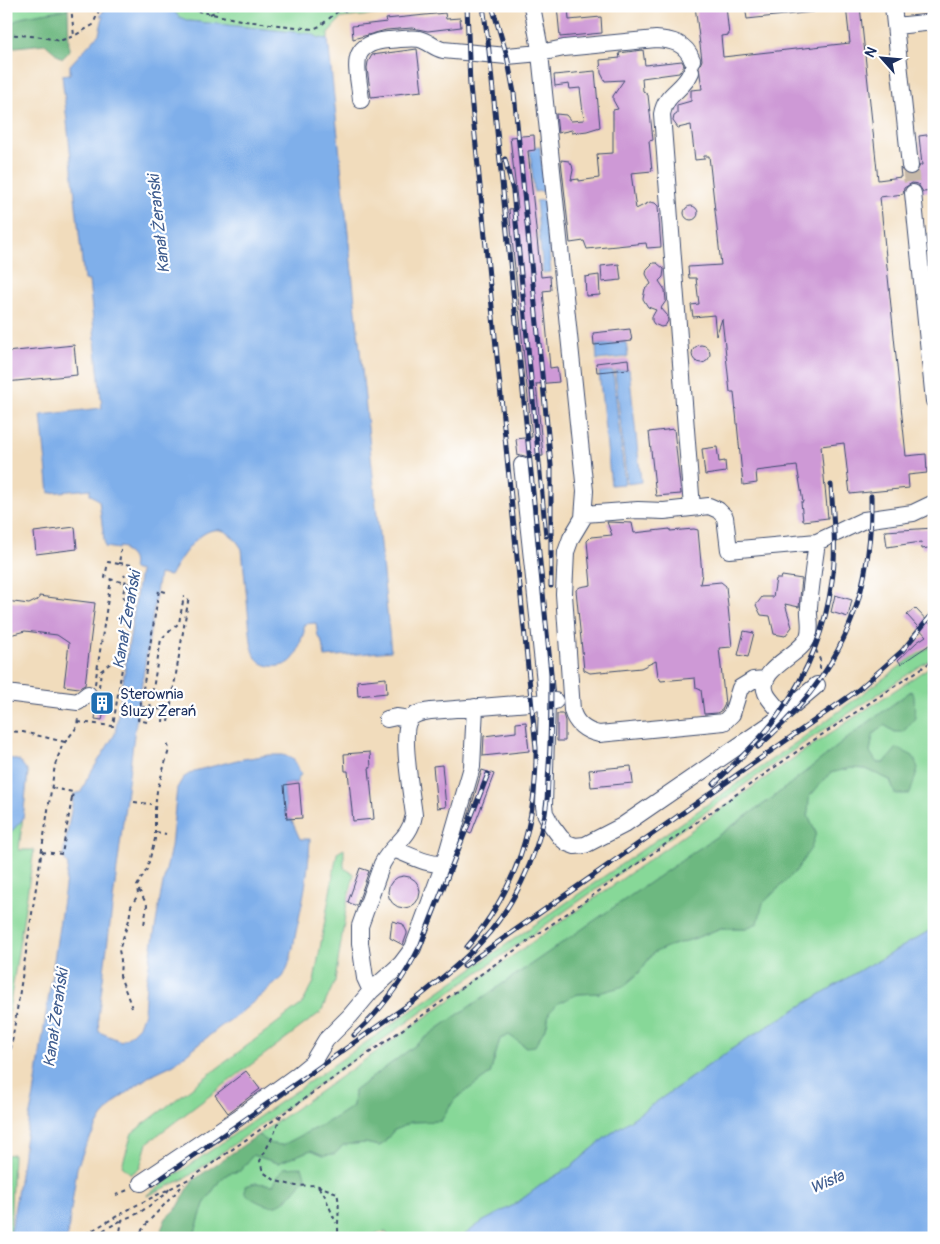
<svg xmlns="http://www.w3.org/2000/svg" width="940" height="1244" font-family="Pangolin,sans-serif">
	<rect width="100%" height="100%" fill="#fff"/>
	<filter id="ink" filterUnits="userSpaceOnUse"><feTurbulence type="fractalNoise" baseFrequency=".02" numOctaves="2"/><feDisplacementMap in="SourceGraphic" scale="10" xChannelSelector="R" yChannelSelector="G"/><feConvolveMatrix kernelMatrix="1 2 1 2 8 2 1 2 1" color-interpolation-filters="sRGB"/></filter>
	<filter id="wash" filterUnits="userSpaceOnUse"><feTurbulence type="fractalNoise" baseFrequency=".0096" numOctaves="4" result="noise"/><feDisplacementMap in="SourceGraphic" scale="20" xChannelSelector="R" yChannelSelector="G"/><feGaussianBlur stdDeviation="1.12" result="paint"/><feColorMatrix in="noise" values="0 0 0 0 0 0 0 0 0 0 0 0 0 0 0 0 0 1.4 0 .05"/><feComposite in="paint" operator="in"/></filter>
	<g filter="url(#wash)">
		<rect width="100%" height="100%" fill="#f1dcbc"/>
		<path fill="#87d898" stroke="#51847b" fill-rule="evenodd" d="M6,6H68V9L25,16L6,26Z
			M178,6H459L341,18L328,33V39L319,38L312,34L189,21L179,18L173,11V8Z
			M934,644V657L801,745L186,1178L147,1196V1195L801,739L906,662Z
			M934,664V676L928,682L930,693L934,698V928L878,961L867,966L742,1042L606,1137L572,1166L545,1182L514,1205L482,1222L460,1238H389L386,1232L377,1233L369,1238H193L204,1204L220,1180L229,1173L240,1171L253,1155L278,1163L311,1150L335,1154L343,1145L365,1143L379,1146L383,1144L393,1131L411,1122L441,1121L454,1099L490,1074L500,1039L509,1035L526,1047L547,1025L549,1013L558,1003L578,994L599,993L638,974L653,953L669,946L693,939L721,928H746L763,903L796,871L816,833L808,816L809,797L830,773L851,768L866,769L890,780L884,763H876L870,752L873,734L884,725L895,732L911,691L862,727L771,799L440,1027L354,1091L353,1106L333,1119L283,1145L272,1144L258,1135L801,753ZM256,1183L273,1185L294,1191L286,1201L245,1186Z
			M28,772L19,850H34L6,1029V819Z
			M344,849V868L354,874L347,903L335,981L321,1012L147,1143L140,1168L131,1174L122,1166L132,1133L302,1004L314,982L337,853Z
			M13,1154L10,1238H6V1155Z"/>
		<path fill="#6db880" stroke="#44746f" d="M68,9L69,52L62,59L45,44L6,48L7,25L25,16Z
			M911,691L914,696L915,718L903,732H895L884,725L873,734L870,752L877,763H884L897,748L913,756L918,768L910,794H895L890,780L866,769L851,768L830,773L809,797L808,816L816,833L811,848L796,871L763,903L758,923L746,928H721L693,939L669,946L653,953L638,974L624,986L599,993L578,994L558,1003L549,1013L547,1025L535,1046L526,1047L509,1035L500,1039L490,1074L455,1099L441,1121L411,1122L393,1131L383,1144L379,1146L365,1143L343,1145L335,1154L323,1155L311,1150L278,1163L253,1155L240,1171L229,1173L220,1180L204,1204L193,1238H169L161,1230L166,1218L178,1207L192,1181L258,1135L272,1144L283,1145L333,1119L353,1106L354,1091L440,1027L771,799L862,727Z
			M302,1167L306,1178C283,1203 278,1217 245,1194V1186L256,1183L273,1185L283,1168Z"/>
		<path fill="#7fafea" stroke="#4d6fa4" d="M104,6H170L179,17L189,21L312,34L319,38L328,39L391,651L325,657L321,639L318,637L316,623L304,624V636L302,637C300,644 298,653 293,659C286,668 266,669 258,660C253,655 252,648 251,642L242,549C215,504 186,548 170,576L159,574L134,735L98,1018L99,1032L121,1041L130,1035L139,1026L144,1012L146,983L161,893L171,847L177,788L183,778L194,771L237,760L269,755H283L293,758L301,774L296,783L284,785L287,819H291L300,839H310C309,871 303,901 296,932C293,947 291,963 283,977L239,1014L220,1027L174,1064L151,1075L119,1098L102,1117L85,1147L77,1168L67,1238H10L28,1123L34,1095L68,866L63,856L74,794L81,792L87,779L115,734L140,571L132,569C134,561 132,555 124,551V548L119,547L118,549L105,547L99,501L90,494V489L49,493L41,415L102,408L89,281L84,280L62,75L70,74V65L99,34L103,17L100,16L104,10Z
			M540,147L544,191L534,192L530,148Z
			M544,200L551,272L543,273L536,201Z
			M626,342L628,357L597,360L596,345Z
			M629,369L641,482L627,484L615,371Z
			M613,371L625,484L611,485L599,372Z
			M6,757L20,761L28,772L23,819L11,832L6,849Z
			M934,928V1238H460L482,1222L514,1205L545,1182L572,1166L606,1137L742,1042L867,966L878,961Z"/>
		<g id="blocks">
			<path fill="#ce99d6" d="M557,6H568L569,20L601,17L602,33L560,37Z
				M695,6H726L729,35L721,36L723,57L850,43L846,6H860L878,180L901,177L900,168L906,175L912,176L916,174L920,165H922L919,136L934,134V191L923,192L918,184L912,183L904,188L903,194L880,197L906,456L926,454L927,473L908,475L909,488L850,494L844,443L821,446L828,518L803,521L801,502H803L797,466L756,471L757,483L743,485L734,392H730L722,319L716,336L714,315L693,317L691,305L699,304L696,278H689L688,267L721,265L709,156H704V159L695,160L691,125L678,128L673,121L674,116L677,114V105L691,101V90L702,89L699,67L702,60Z
				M745,6H814V12L747,19Z
				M445,13L446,19L460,18L461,27L428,31L412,28L386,30L353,39L352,26L387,22L386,19Z
				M417,49L422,91L371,97L367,68L368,62L372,55Z
				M643,50L645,65L682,61L684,65L679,73L642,78L643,91L648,95L653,140L649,141L652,171L631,173L634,195L636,209L650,202L655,203L658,206L661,247L647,248L646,243L587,249L584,241L570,243L561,160L569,161L572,165L573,170L571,180L579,179V181L599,178L597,154L613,153V110L618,109L613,100V96L624,80L605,81L601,73L600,60L620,58L619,53Z
				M595,71L600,127L587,131L572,133V130L558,133L556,114L566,115L571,121L584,120L580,88L570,89L569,84L555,86L554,75Z
				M534,135L535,150L528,151L541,277L550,276L551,290L543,291L550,368L557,367L559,382L536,384L543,456L528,457L521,455L518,456L516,439L532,437L509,209L518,208L510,137Z
				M684 213a7 7 0 1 1 14 0a7 7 0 1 1-14 0Z
				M653,263H657L664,269L663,277L659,281L665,290L666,301L661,308L667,315L668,321L665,326L661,327L654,324L652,321V317L656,310L648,307L643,299L645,289L651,284L646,274L647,269Z
				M619,264L621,280L602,282L601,266Z
				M599,275L600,295L586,296L585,277Z
				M630,329L632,341L594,345L593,333Z
				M692 354a9 9 0 1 1 18 0a9 9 0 1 1-18 0Z
				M74,345L77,375L6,382V352Z
				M628,359L629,369L597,372L596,363Z
				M674,429L681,494L656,496L649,432Z
				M717,447L719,462L725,461L726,472L705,475L702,449Z
				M607,522L632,523L634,533L670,529V531L694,529L698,530L702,574L700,584L721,582L726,586L732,647L719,648L725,704L722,710L717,713L704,714L701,690L696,688L695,678L661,681L658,676L656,661L641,668L590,673L584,670L576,590L580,587L591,585L587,541L591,537L612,535Z
				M75,527L77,549L36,554L34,532Z
				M934,528V547L922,549L921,542L887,547L885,531Z
				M782,576L802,579L799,607L785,604L792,627L785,636L774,634L770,616L761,615L756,605L762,597H773L776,579H781Z
				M835,595L852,600L848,617L831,612Z
				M39,596L95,603L85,685L79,688L64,686L69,643L57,635L25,631L6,636V601L29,604L39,599Z
				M915,608L934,628V644L932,643L901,664L898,660L917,642L926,636L907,615Z
				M744,631L754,633L748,657L738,655Z
				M386,678L387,693L358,696L357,681Z
				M98,698L107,699L102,720L95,719Z
				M557,714H563L565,721V741H557Z
				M526,722L529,751L483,756L484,736L516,732V723Z
				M370,752L371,768H369L374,819L353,821L348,771H345L344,754Z
				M442,765L446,807L437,808L433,766Z
				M631,766L633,783L591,787L589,770Z
				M482,770L494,774L471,834L464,831Z
				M299,783L302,818L287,819L284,785Z
				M360,868L369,871L357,905H354L348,902Z
				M388 892a16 16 0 1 1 32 0a16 16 0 1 1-32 0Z
				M392,921L403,924L407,932V934L403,945L390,938Z
				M246,1071L260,1089L228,1113L215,1095Z"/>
		</g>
	</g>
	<g filter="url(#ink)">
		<use href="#blocks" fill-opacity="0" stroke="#3b496c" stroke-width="1"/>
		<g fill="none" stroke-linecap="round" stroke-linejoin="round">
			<path stroke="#c6b9a9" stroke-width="16" stroke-dasharray="16 8" stroke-linecap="butt" d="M910,166L913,193"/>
			<g stroke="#3b496c" stroke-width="18">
				<path id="minor" d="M532,6L539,44L585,491L583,518L571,538L566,552L564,594L572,710C575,723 585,731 599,734L724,722L732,714L740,688L753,680L766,679
					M893,6L910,166
					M896,26L934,22
					M691,72C683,91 666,92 662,114L692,508
					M361,100C358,68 346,44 388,40C398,40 410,37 419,39C428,41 434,48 443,50L507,56L540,53L564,48L656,39C672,40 686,43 692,60
					M913,193L934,401
					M522,465L547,701L544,806L545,813L552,826L561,838L567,843L575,846L585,845L622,826L772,723L817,685
					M584,514L638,510L664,511L709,506L718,510L725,517L729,550L817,542L864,520L913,513L934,503
					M6,693L78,702L88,694
					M782,715C778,707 769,701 766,693C756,669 800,656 808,637C812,627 808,617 809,607C811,585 814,563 817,542
					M387,719L396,717L410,719
					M391,851L396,850C412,856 427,865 444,864L413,948L401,964L371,991L365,978L360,943V926L382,864C392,844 410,839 414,815C412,798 400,731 410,719C415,713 424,712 431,711L555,701
					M444,864L472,767L475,707
					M141,1183L238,1118L296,1076L312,1063L326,1040L350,1016L371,991"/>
			</g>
			<path stroke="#3b496c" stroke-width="2" stroke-dasharray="4 4" stroke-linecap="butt" d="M71,6L74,36
				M174,6L245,21L313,29L320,26L337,12L375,6
				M210,14L217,11V6
				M6,34L43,37L59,41L74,36L93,25L99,10V6
				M119,563L133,565
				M816,650L820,660V672
				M95,684L111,579
				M99,687L101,671L118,657L126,605L123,595L126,578L124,575
				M101,693L118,696
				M141,707L164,710L163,722
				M150,708L161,639L179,623L184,596
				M78,722L113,726L135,585L105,578L108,562L119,564L121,549
				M147,722L138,720L159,590L169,593
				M168,722L189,596
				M6,731L23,732L65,742
				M52,788L73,792L72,798H73
				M134,802L151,804
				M156,832L166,834
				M42,852L62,854L72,798
				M139,890L147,905L144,925
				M132,1008L120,976L121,960L119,950L129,920L131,906L138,895L137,886L147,869L155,839V809L157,791L168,753L169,748L167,744
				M6,1081L55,765L62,746L77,727L78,716
				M281,1115L274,1134L260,1161L263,1172L276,1181L296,1186L316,1185L337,1193C341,1208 336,1223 339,1238
				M318,1187L324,1194L336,1223
				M116,1195L130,1189
				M79,1238L131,1208L193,1177L802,748L934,660
				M89,1238L122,1220
				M122,1238L120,1232L122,1220L139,1213L166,1194L169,1189
				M136,1238L148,1222L184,1184"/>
			<use href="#minor" stroke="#fff" stroke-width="16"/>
			<g stroke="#1b2f5e" stroke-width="5">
				<path id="rail" d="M467,6L470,86L536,748C537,824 517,889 467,947
					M492,6L507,56L514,93L551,465V586
					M505,159L513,191L546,536
					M758,747C838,678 873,601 871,496
					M714,784C736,762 764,737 781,711C808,673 826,627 832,581C837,549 833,517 831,485
					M464,966L858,690L902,651L934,612
					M354,1035C383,1009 404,979 421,944L488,774
					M153,1184L415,1000C438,981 461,964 481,942C513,908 536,859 545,814C547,803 548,791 548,780C551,744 551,709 551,673L488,41L483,6"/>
			</g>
			<use href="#rail" stroke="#fff" stroke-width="3" stroke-dasharray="9" stroke-linecap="butt"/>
		</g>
	</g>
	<defs>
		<g id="building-square" transform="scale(1.25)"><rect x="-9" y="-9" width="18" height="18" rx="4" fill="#1f6fb2" stroke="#fff"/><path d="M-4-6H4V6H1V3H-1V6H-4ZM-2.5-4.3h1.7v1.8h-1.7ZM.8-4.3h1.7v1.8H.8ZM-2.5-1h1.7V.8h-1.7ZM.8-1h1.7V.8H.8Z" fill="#fff"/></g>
	</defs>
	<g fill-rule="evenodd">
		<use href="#building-square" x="102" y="703"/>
	</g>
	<g text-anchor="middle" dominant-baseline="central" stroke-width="4.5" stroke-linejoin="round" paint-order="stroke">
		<g font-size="15" fill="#1b2f5e" stroke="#fff" text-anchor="start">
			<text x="120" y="694">Sterownia<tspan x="120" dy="17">Śluzy Żerań</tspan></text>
		</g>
		<g font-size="16" font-style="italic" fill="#3e5c8f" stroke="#fff">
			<text transform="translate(159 224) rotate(-96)">Kanał Żerański</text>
			<text transform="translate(127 620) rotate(-80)">Kanał Żerański</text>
			<text transform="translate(56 1018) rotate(-82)">Kanał Żerański</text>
			<text transform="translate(827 1182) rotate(-24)">Wisła</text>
		</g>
	</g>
	<rect width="940" height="1244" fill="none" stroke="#fff" stroke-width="25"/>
	<g transform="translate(882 58) rotate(297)" stroke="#ffffff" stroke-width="4" paint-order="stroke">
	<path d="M0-4L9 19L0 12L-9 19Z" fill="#1b2f5e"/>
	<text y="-8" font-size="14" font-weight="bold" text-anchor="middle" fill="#1b2f5e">N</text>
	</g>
</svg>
